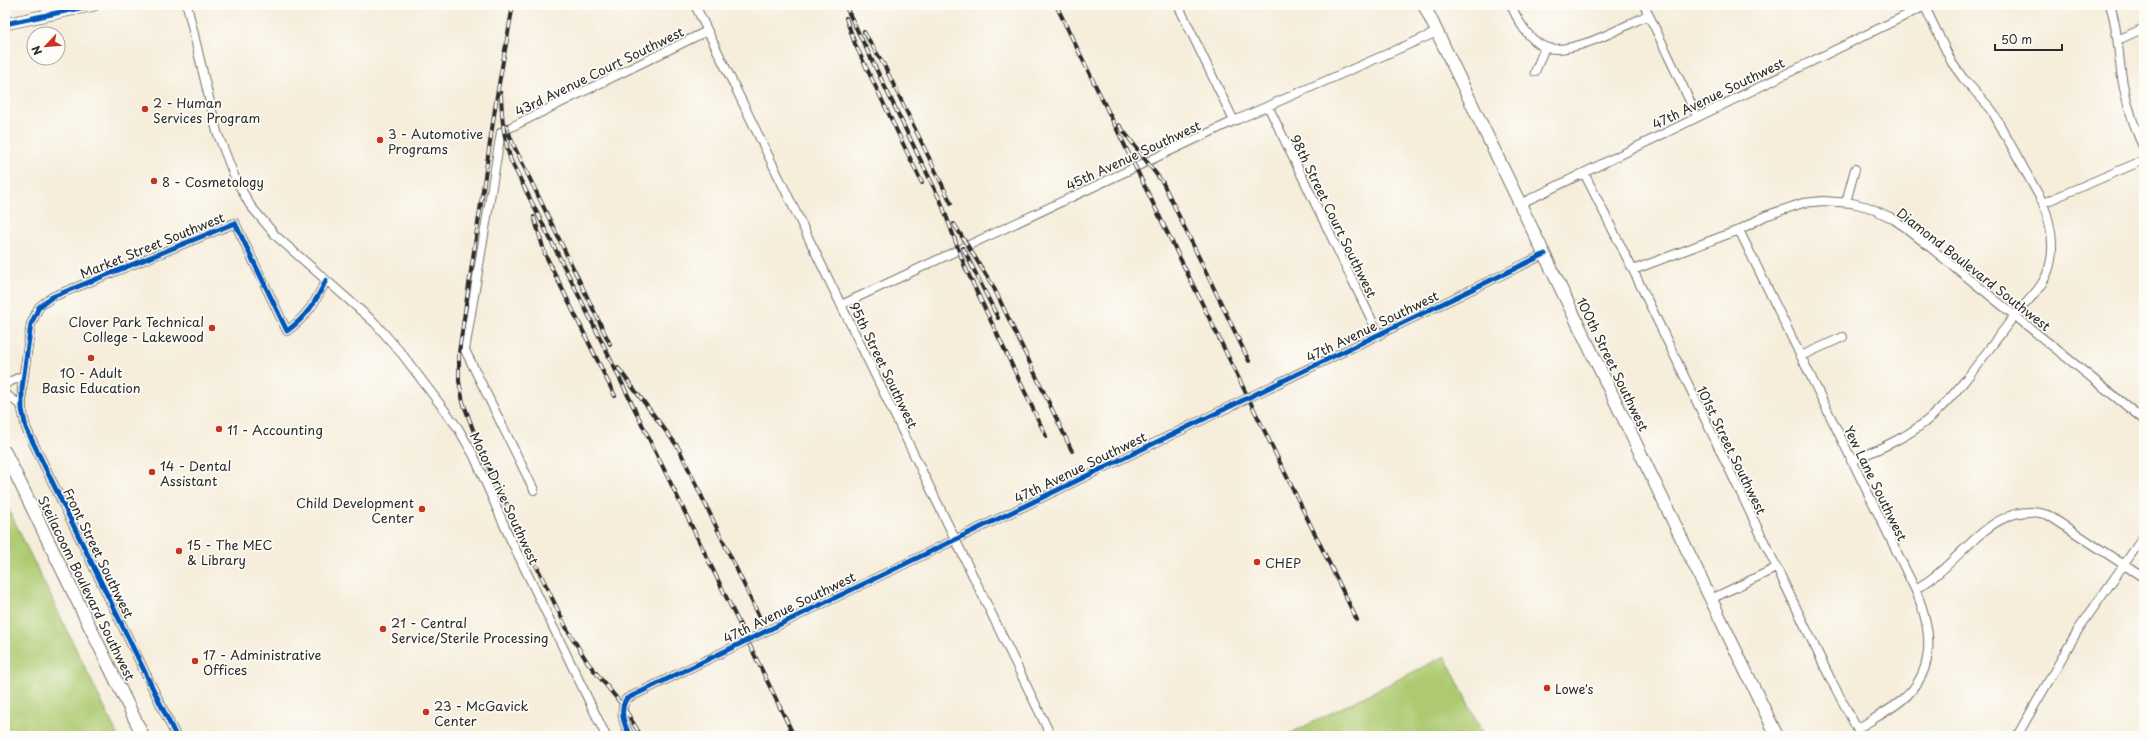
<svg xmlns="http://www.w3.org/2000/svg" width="2149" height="741" font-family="'Playpen Sans',sans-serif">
	<rect width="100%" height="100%" fill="#fdfcf7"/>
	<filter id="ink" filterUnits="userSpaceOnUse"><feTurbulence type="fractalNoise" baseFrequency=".025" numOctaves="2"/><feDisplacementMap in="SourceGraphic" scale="8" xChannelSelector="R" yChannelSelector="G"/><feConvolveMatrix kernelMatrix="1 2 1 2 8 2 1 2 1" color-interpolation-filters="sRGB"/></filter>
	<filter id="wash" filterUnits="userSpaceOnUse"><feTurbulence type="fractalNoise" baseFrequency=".012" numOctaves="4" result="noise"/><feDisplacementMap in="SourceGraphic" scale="16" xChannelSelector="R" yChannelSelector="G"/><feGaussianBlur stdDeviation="0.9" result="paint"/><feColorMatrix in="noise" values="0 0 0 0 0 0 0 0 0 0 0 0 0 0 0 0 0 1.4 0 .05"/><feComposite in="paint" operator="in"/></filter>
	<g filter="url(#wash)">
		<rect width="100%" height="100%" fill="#f6edda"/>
		<path fill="#aeca71" stroke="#6c7a4e" d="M5,502L118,736H5Z
			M1445,656L1484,736H1285Z"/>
	</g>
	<g filter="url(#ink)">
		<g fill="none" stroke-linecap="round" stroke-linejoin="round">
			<g stroke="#726f68" stroke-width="10">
				<path id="minor" d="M187,5L217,132L235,178L250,205L276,236L375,323L402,354L458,428L474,456L508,534L606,736
					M695,5L1051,736
					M1178,5L1234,121
					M1511,5C1518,21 1528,40 1545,47C1571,57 1624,26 1648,15
					M1644,5L1697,116
					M2110,5C2119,31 2118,58 2123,84C2128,107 2134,128 2144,149
					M2118,40L2144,28
					M1535,72L1545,47
					M1268,106L1379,335
					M1584,173L1633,270L1831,680L1861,736
					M1846,202L1855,169
					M2043,203L2144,160
					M1520,204L1927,5
					M1739,230L1915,589C1932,628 1938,671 1901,701C1887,712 1871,720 1857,729
					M1633,270L1739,230L1765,216L1803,203L1823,201L1852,203L1868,207L1890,217L1905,227L2144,420
					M841,305L1234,121L1437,32
					M1801,356L1843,337
					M5,384L24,375
					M5,394L22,406
					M1851,461C1879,449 1909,437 1931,417C1962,389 1986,352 2012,319C2024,304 2042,289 2048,271C2056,249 2051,224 2043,203L1991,109L1963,78L1952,63L1924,5
					M534,490L465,350L501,132L707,31
					M1915,589C1959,568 1992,496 2048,515L2144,578
					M1711,599L1776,568
					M176,736L26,428L22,409V388L31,324L39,307L52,297L235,223L287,331C306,317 316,302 326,280
					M630,736C624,724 619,712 626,699L1545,254
					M2017,736L2078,630L2144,536"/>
			</g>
			<g stroke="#726f68" stroke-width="13">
				<path id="tertiary" d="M5,24L94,5"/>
			</g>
			<g stroke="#726f68" stroke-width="14">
				<path id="secondary" d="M1424,5L1777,736
					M5,452L143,736"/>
			</g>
			<use href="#minor" stroke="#fff" stroke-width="8"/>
			<use href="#tertiary" stroke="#fff" stroke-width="11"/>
			<use href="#secondary" stroke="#fff" stroke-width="12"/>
			<g stroke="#2b2b2b" stroke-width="4">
				<path id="rail" d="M513,5L497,95L459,352V381L463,402L480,449L567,629L588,663L623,706L641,736
					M845,5L941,202L965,267L1046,436
					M1056,5L1357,620
					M846,18L855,44L922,183
					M864,32L884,65L951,203
					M501,93C502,119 503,136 511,161L599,336L794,736
					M506,125L513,144L610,344
					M1119,125L1163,183L1249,361
					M534,217L545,254L615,396
					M954,224L993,286L1072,451
					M963,248L998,318
					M618,368L678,447L759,616"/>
			</g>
			<use href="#rail" stroke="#fdfcf7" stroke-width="2.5" stroke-dasharray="8" stroke-linecap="butt"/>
			<g stroke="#fdfcf7" stroke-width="8">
				<path id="cycleway" d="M5,24L94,5
					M176,736L26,428L22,409V388L31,324L39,307L52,297L235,223L287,331C306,317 316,302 326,280
					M630,736C624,724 619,712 626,699L1545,254"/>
			</g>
			<use href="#cycleway" stroke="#0057b8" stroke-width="5"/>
		</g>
	</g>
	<g fill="#c8321e" stroke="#fdfcf7" stroke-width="1.5">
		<circle cx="145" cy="109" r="4"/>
		<circle cx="380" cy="140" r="4"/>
		<circle cx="154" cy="181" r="4"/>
		<circle cx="212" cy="328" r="4"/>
		<circle cx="91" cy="358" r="4"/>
		<circle cx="219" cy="429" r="4"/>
		<circle cx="152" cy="472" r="4"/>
		<circle cx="422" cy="509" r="4"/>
		<circle cx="179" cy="551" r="4"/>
		<circle cx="1257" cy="562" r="4"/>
		<circle cx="383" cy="629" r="4"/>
		<circle cx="195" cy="661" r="4"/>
		<circle cx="1547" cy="688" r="4"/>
		<circle cx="426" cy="712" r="4"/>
	</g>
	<g text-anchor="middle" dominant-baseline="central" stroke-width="3.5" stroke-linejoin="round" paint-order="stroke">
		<g font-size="13" fill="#2b2b2b" stroke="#fdfcf7">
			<text transform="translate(599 71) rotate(-26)">43rd Avenue Court Southwest</text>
			<text transform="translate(1718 93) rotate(-26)">47th Avenue Southwest</text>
			<text transform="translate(1133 155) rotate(-25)">45th Avenue Southwest</text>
			<text transform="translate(1334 216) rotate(64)">98th Street Court Southwest</text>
			<text transform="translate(152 245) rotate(-22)">Market Street Southwest</text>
			<text transform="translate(1974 269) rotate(38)">Diamond Boulevard Southwest</text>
			<text transform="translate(1372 326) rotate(-26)">47th Avenue Southwest</text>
			<text transform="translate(1613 364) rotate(64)">100th Street Southwest</text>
			<text transform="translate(884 365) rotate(64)">95th Street Southwest</text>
			<text transform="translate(1732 450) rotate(64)">101st Street Southwest</text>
			<text transform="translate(1080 467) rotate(-26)">47th Avenue Southwest</text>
			<text transform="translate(1876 483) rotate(64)">Yew Lane Southwest</text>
			<text transform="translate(505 498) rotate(65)">Motor Drive Southwest</text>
			<text transform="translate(99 553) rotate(64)">Front Street Southwest</text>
			<text transform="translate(87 588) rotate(64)">Steilacoom Boulevard Southwest</text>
			<text transform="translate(789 607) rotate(-26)">47th Avenue Southwest</text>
		</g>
		<g font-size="13" fill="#2b2b2b" stroke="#fdfcf7" text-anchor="start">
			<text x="153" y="102">2 - Human<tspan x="153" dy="15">Services Program</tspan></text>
			<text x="388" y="133">3 - Automotive<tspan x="388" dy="15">Programs</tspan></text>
			<text x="162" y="181">8 - Cosmetology</text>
			<text x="204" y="321" text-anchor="end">Clover Park Technical<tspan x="204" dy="15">College - Lakewood</tspan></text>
			<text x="91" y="372" text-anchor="middle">10 - Adult<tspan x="91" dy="15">Basic Education</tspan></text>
			<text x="227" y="429">11 - Accounting</text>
			<text x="160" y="465">14 - Dental<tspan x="160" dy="15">Assistant</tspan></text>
			<text x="414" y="502" text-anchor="end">Child Development<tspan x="414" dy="15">Center</tspan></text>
			<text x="187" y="544">15 - The MEC<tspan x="187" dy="15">&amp; Library</tspan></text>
			<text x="1265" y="562">CHEP</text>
			<text x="391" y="622">21 - Central<tspan x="391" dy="15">Service/Sterile Processing</tspan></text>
			<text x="203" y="654">17 - Administrative<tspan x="203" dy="15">Offices</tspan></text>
			<text x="1555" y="688">Lowe's</text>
			<text x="434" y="705">23 - McGavick<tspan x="434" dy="15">Center</tspan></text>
		</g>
	</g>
	<rect width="2149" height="741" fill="none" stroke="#fdfcf7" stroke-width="20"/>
	<g transform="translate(46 46) rotate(244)"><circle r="19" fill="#fdfcf7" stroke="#a9a8a5"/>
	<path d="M0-3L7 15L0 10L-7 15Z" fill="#c8321e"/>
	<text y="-6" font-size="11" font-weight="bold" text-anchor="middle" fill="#2b2b2b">N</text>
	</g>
	<path d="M1995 44v6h67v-6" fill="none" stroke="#2b2b2b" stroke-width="2"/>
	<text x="2001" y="44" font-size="12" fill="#2b2b2b" stroke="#fdfcf7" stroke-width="3" paint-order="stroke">50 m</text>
</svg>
